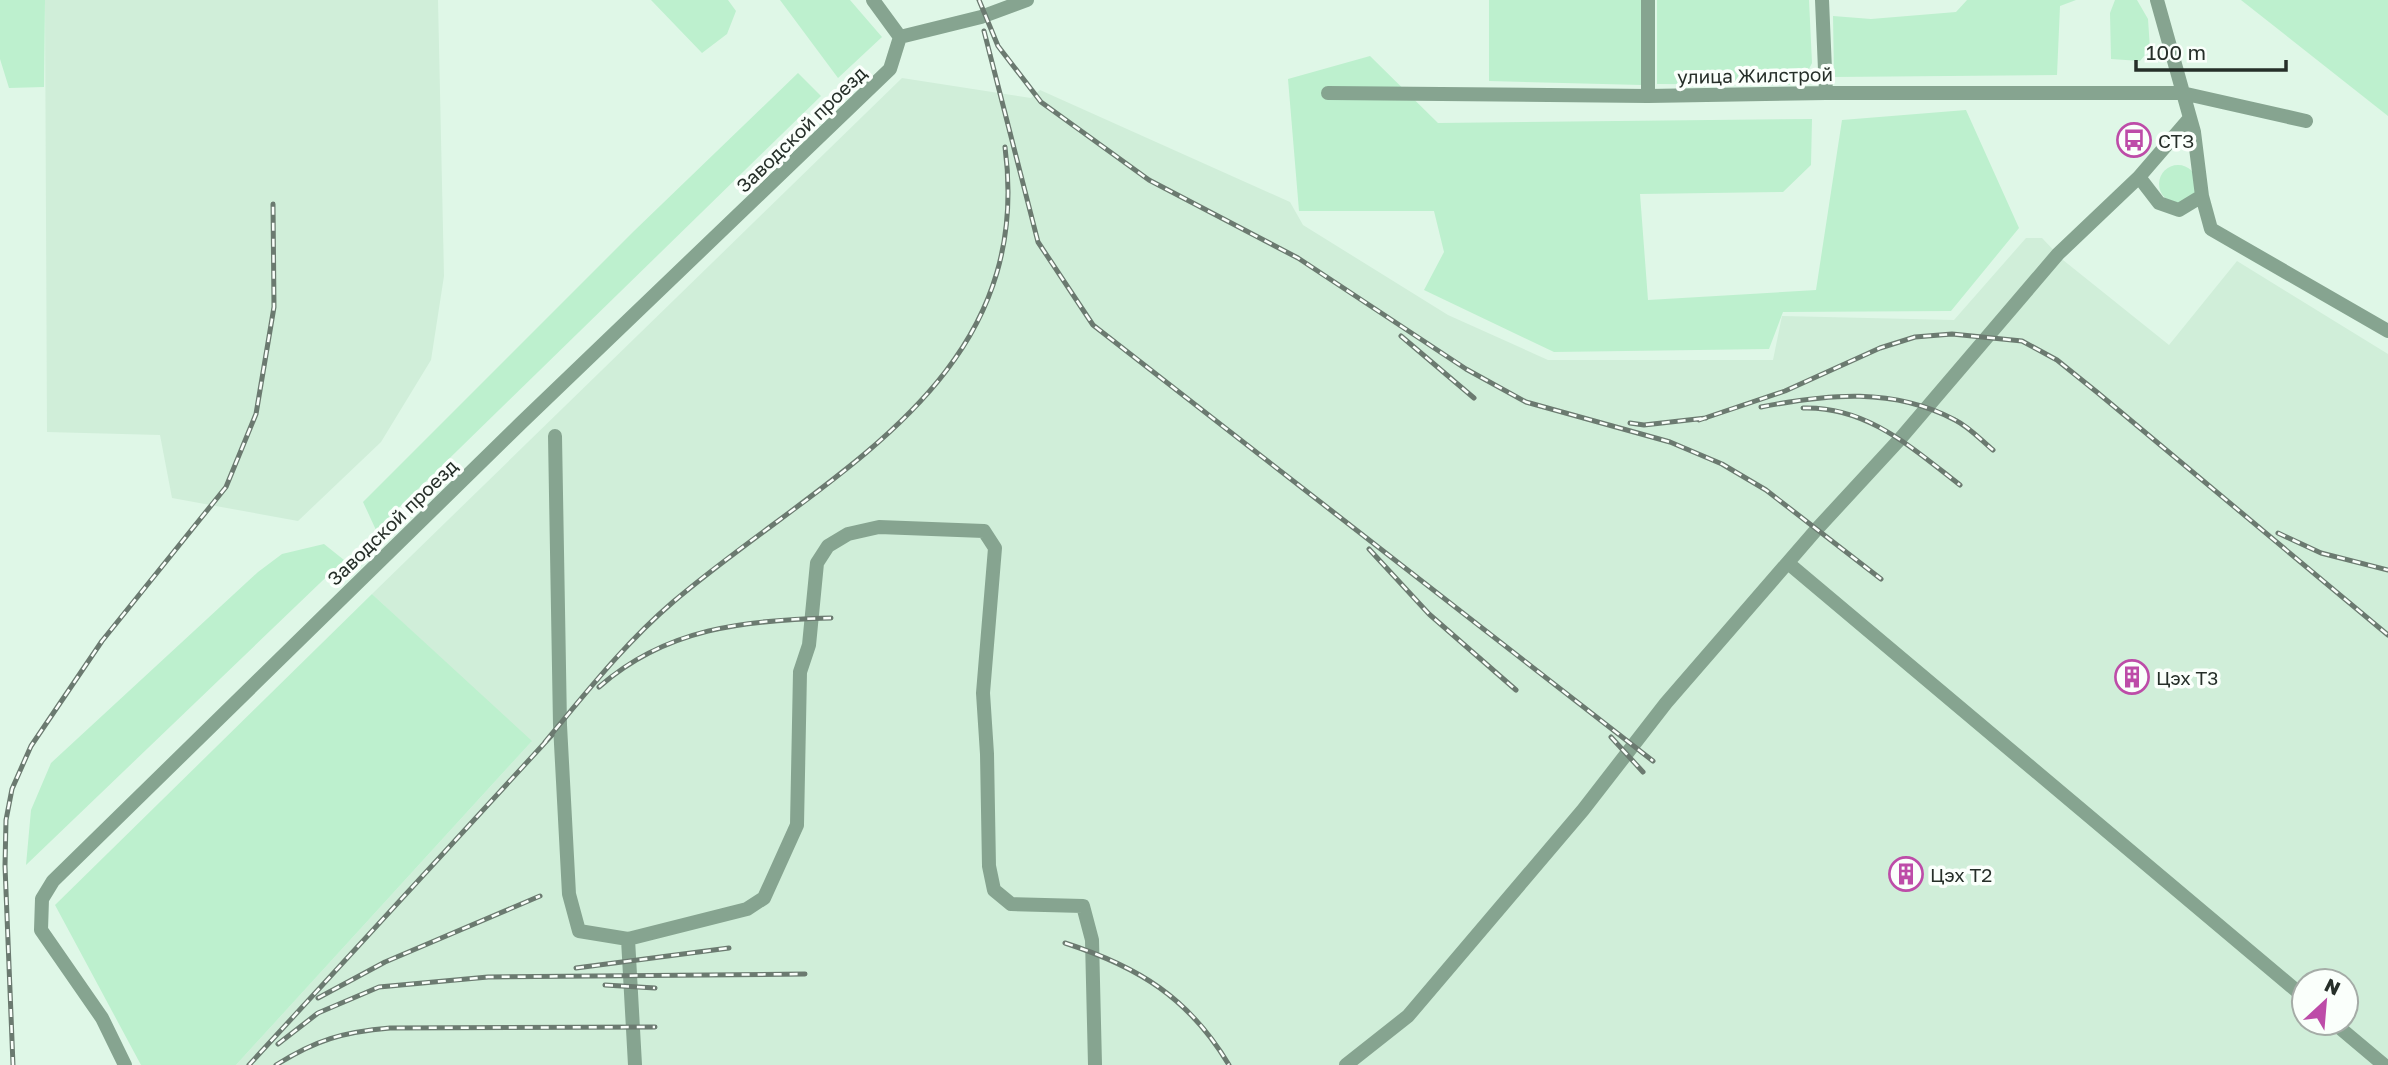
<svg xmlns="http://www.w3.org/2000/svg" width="2388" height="1065" font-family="'Golos Text',sans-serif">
	<rect width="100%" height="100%" fill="#dff7e7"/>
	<path fill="#d0eed9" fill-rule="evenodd" d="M45,0H438L444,276L431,360L381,442L298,521L172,498L160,435L47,432Z
		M902,78L1031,98L1040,90L1290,202L1303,225L1448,315L1548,360H1773L1782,316L1954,320L2026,238H2042L2063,260L2169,345L2237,261L2388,354V1065H236L531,742L372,594ZM2304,981H2346V1023H2304Z"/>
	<path fill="#bdf0ce" d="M0,0H45L44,87L9,88L0,59Z
		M651,0H728L736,11L727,34L702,53Z
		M780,0H850L882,37L838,78Z
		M1489,0H1641L1642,85L1489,81Z
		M1657,0H1809L1812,63L1801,85L1657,84Z
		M1967,0H2076L2060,6L2057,75L1834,77L1833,16L1871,19L1956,12Z
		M2115,0H2137L2148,19L2150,49L2140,61L2111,59L2110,13Z
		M2241,0H2388V116Z
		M1370,56L1438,123L1812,119L1811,165L1783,192L1640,194L1648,300L1816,290L1842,120L1966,110L2019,228L1951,311L1783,312L1769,349L1554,352L1424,290L1444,252L1434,211H1299L1288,79Z
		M798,73L821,96L376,530L363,502L634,231Z
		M2159 184a19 19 0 1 1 38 0a19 19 0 1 1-38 0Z
		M324,544L344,560L26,865L31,810L51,763L258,572L282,554Z
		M372,594L532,741L236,1065H141L55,905Z"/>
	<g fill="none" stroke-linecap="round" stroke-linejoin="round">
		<path stroke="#86a490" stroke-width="14" d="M873,0L900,37
			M1648,0V96
			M1822,0L1826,93
			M2157,0L2194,132L2202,196L2211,229L2388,331
			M900,37L981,17L1027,0
			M1328,93L1648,96L1826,93H2182L2306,121
			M2139,177L2159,203L2179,210L2202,196
			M555,436L560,725L569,894L579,931L628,939L747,909L764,898L797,825L800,672L809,645L817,563L828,546L848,534L879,527L984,531L995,548L983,693L987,754L989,866L994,890L1011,904L1083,906L1092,940L1095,1065
			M1788,563L2304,997
			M628,939L635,1065
			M2334,1023L2384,1065
			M125,1065L102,1018L41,930L42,899L53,881L521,423L890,69L900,37
			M1346,1065L1408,1016L1583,810L1666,703L1816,530L1900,439L2058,254L2139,177L2189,119"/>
		<g stroke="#6b7a70" stroke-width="5">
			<path id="rail" d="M979,0L998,46L1041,102L1149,180L1298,258L1466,369L1526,402L1670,442L1722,464L1766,490L1881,579
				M984,31L1038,242L1093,325L1653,761
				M1401,336L1474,398
				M1761,407C1828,394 1893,387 1955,420C1969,427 1981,440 1993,450
				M1803,408C1867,406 1912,448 1960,485
				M1699,420L1785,391L1880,348L1915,337L1952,334L2022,341L2057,360L2098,393L2388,635
				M1630,423L1644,425L1706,418
				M2278,533L2321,553L2388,570
				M1369,549L1429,614L1516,690
				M599,687C666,628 745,620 831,618
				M1611,737L1643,772
				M545,742C586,693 624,644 673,602C823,474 1036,384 1005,147
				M1065,943C1139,967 1189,998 1229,1065
				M576,968L729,948
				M605,985L655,988
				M318,998L385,962L540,896
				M278,1044L318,1013L379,987L488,977L805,974
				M13,1065L5,866L6,820L12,789L31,746L102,641L226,487L256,414L274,307L273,204
				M249,1065L552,735
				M276,1065C316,1040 343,1032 390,1028L655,1027"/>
		</g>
		<use href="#rail" stroke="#fafffb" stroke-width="2.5" stroke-dasharray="8" stroke-linecap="butt"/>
	</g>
	<defs>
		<g id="bus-ring" transform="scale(1.75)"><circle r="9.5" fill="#fafffb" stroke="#bd4ca8" stroke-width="1.5"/><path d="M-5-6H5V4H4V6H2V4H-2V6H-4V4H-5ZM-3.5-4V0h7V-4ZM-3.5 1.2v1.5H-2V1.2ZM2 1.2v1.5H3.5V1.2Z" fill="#bd4ca8"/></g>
		<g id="building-ring" transform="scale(1.75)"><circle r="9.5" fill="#fafffb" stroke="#bd4ca8" stroke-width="1.5"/><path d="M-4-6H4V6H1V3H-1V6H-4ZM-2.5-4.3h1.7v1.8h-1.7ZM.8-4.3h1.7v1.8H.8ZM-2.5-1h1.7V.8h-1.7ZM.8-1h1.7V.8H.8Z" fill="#bd4ca8"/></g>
	</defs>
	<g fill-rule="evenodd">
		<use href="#bus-ring" x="2134" y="140"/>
		<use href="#building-ring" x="2132" y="677"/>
		<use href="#building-ring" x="1906" y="874"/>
	</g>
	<g text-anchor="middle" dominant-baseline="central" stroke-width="7" stroke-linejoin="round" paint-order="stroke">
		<g font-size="19" fill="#262f29" stroke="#fafffb">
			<text transform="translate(1755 75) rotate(-1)">улица Жилстрой</text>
			<text transform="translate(801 129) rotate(-44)">Заводской проезд</text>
			<text transform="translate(392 522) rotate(-44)">Заводской проезд</text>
		</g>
		<g font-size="19" fill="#262f29" stroke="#fafffb" text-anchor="start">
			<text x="2158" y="140">СТЗ</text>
			<text x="2156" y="677">Цэх Т3</text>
			<text x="1930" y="874">Цэх Т2</text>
		</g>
	</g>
	<g transform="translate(2325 1002) rotate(26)"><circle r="33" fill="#fafffb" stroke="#a5aca7" stroke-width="2"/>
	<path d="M0-5L12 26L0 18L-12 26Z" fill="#bd4ca8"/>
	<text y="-10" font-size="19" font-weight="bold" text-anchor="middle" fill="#262f29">N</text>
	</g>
	<path d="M2136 60v10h150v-10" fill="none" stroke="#262f29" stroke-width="3.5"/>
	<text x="2146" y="60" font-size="21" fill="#262f29" stroke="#fafffb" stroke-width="5" paint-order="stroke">100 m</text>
</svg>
